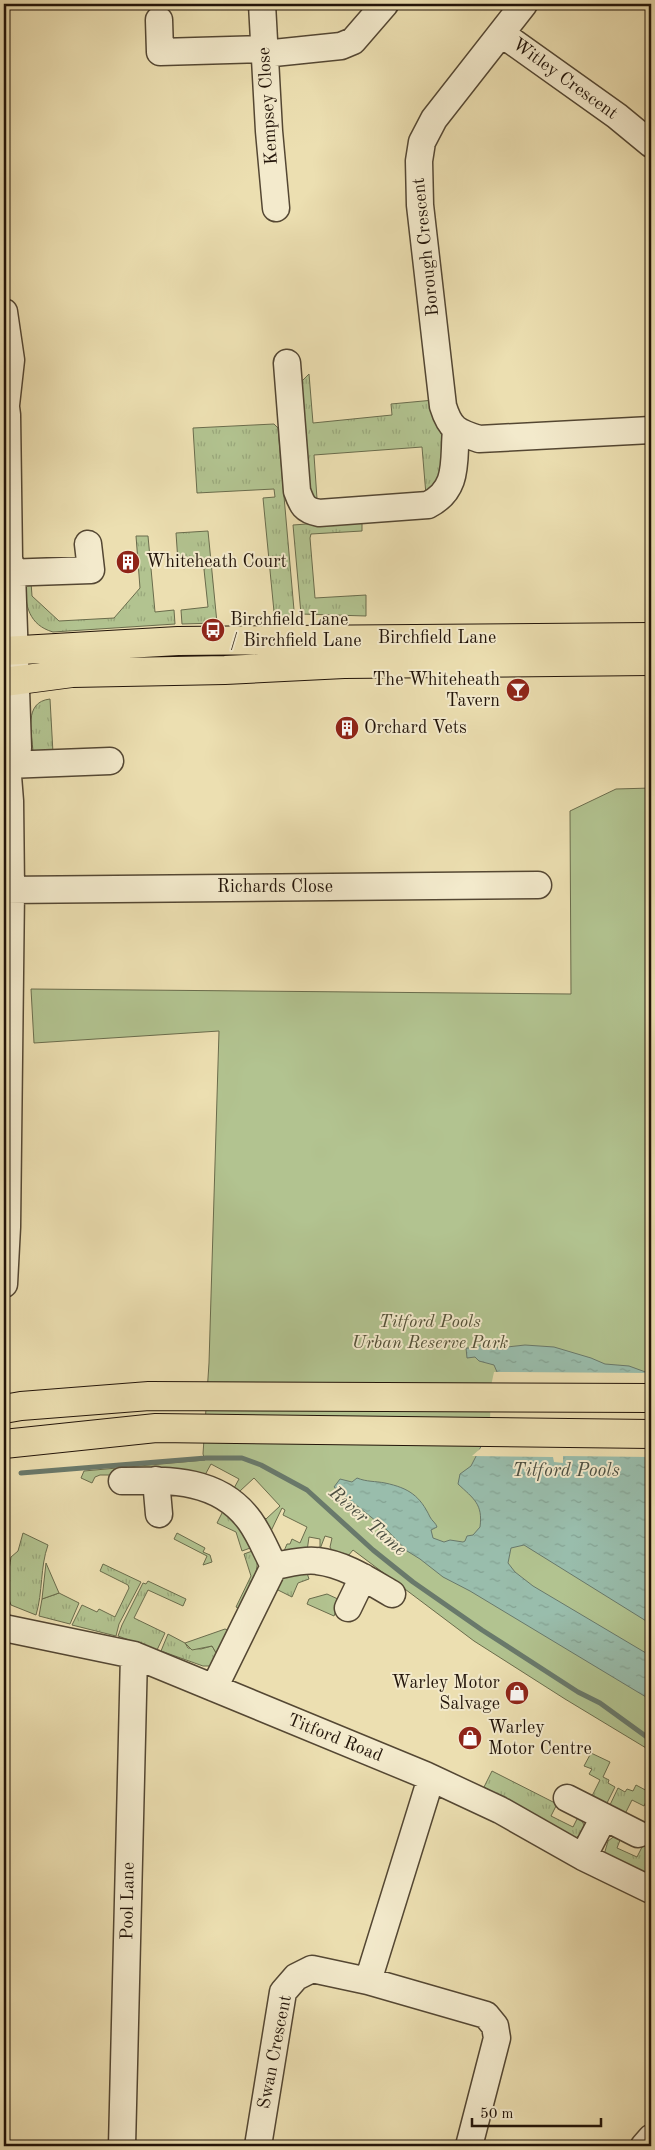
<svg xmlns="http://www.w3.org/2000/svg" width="655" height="2150" font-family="'Old Standard TT',serif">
	<defs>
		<pattern id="grass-tufts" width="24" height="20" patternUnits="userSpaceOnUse" patternTransform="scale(1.25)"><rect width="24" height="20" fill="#b2c390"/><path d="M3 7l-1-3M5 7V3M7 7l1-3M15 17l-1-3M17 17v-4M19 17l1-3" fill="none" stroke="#99a77b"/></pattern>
		<pattern id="water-ripples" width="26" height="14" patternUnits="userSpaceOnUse" patternTransform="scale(1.25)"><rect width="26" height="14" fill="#99bdac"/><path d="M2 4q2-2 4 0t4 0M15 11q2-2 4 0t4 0" fill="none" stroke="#84a293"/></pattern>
	</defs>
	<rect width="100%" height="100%" fill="#ecdfb1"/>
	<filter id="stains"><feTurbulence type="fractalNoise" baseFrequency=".004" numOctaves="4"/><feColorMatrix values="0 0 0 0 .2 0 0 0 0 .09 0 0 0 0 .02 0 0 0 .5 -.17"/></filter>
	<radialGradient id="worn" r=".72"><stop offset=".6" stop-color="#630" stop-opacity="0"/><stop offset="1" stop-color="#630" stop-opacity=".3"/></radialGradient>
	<path fill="url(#grass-tufts)" stroke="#6a6c4c" d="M309,374L313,423L392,415L391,404L434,400L442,437L446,473L426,495L422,447L314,455L317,499L309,492L300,387L302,381Z
		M274,424L278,428L294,610L288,620L275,622L263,498L275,497L274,489L197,493L193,428Z
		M362,520V531L311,534L310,538L315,598L366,595V616L301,614L293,525Z
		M208,531L217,623L182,624L181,610L208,607L203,560L178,562L176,533Z
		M136,536H148L155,612L174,610L175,624L53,632C29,625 25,606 25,583L31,582L32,596L59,621L114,618L140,588Z
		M50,699L53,753L33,752C32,733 23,702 50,699Z
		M223,1511L242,1531L253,1547L242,1551L236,1532L217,1523Z
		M23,1533L48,1545C40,1567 43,1592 36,1615L11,1605C4,1590 9,1572 11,1557L18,1551Z
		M255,1550C262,1572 250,1589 240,1609L236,1607L251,1576L244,1554Z
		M103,1564L141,1582L119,1624L116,1636L72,1625L82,1605L97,1612L99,1609L115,1617L129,1588L128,1585L100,1571Z
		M306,1570L309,1579L298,1583L292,1597L276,1589L281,1578Z
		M148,1581L186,1599L183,1606L148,1590L134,1618L165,1633L157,1650L118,1636L122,1625L143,1583L146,1584Z
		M59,1593L79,1603L70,1624L39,1616L42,1599Z
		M168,1634L185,1643L188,1648L201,1649L212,1646L218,1656L211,1666H203L161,1651Z
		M591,1753L610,1762L603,1777L609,1780L608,1783L615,1787L606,1805L591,1798L600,1780L589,1774L592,1769L584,1766Z
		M492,1771L557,1804L551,1816L573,1827L579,1815L584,1825L581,1833L575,1839L484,1787Z
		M636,1785L651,1793V1802L647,1800L644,1806L632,1800L625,1814L609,1807L618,1788L625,1792L627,1789L633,1791Z
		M616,1835H622L617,1848L637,1857L643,1845L651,1851V1878L604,1855L608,1841Z"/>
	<path fill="#b2c390" stroke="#6a6c4c" d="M651,788V1751L565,1699L474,1641L353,1550L348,1556L332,1551L330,1547L332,1538L325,1536L320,1549V1539L309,1537L307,1551H284L287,1544H290L292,1539L300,1543L307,1527L283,1515L285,1510L282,1508L271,1531L259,1512L266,1519L280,1506L254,1478L240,1491L247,1499L233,1490L239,1479L211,1464L205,1475H100L95,1477L92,1483L81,1478L84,1471L205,1460L203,1454L209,1363L219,1031L34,1043L31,989L571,994L570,811L616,789Z
		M177,1533L205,1548L203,1552L210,1555L212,1562L203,1565L207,1556L174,1539Z
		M46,1563L59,1593L42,1599Z
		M327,1594L340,1600L334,1616L307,1604L309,1599Z
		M225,1629L230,1631L218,1656L212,1646L192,1650L185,1643Z"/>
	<path fill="url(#water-ripples)" stroke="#69796b" d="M483,1344H491L498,1348L525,1345L554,1347L591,1358L605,1364L629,1366L651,1374V1624L524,1545L511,1548L508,1563L515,1572L533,1586L651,1656V1700L470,1591L443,1577L420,1559L407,1551L387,1530L334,1487L340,1479L352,1482L357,1478C367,1482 375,1481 385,1483C409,1488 420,1496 430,1517C432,1521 436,1523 437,1527L431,1530L433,1538L444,1542L450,1540L463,1542L465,1541L467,1536L473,1535L480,1527C483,1504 474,1499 458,1484L460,1474L471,1466L493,1423L497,1372L494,1365L479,1361L475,1357L467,1358L466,1348H476Z"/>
	<path fill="#ecdfb1" d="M494,1372L651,1373V1457L563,1456V1463L554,1462L553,1457L472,1456L481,1448V1440L490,1422L491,1386Z"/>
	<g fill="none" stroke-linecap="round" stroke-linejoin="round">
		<path stroke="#69796b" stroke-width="5" d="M21,1473L206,1458H242L261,1465L307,1490L373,1550L413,1582L482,1630L578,1692L600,1703L651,1740"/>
		<g stroke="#544733" stroke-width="29">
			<path id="minor" d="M262,4L269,131L276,208
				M524,4L434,119L422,142L419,161L420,205L443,406C450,429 457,432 479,439L651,430
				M159,20L160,52L264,49
				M502,34L617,116L651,144
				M264,54L341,46L353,41L385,4
				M4,312L11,360L6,405
				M287,363L297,491C302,505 304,510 319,513L428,505C460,489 453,460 456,430
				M4,392L7,415L9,558L12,573L18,748
				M4,573L91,570L88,544
				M4,726L10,801L11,889L7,1227L4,1284
				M7,765L110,761
				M4,890L538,885
				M156,1480L159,1514
				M122,1481C169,1480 219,1478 250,1521C260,1535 266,1551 274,1566
				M274,1566C287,1564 303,1559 317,1561C344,1564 368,1580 392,1594
				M348,1608L363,1577
				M4,1628L134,1655L425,1775L500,1810L583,1857L651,1890
				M214,1688L274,1566
				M567,1798L638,1834
				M583,1857L604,1817
				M368,1981L431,1778
				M122,2146L134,1655
				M258,2146L283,1992L296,1977L312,1969L368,1981L486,2015L495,2026L497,2038L469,2146
				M644,2146L651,2138"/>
		</g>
		<g stroke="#221409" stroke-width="30">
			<path id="major" d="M4,651L178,641L651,637
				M4,682L72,673L225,670L344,664L651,661"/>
		</g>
		<g stroke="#221409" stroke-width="30">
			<path id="highway" d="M4,1409L21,1406L149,1396L651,1398
				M4,1444L156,1428L651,1434"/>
		</g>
		<use href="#minor" stroke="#f3eacc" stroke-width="26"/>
		<use href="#major" stroke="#ecdfb1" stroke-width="28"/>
		<use href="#highway" stroke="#ecdfb1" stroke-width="28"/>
	</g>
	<defs>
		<g id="building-disc" transform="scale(1.25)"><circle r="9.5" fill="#8f2418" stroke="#f3eacc"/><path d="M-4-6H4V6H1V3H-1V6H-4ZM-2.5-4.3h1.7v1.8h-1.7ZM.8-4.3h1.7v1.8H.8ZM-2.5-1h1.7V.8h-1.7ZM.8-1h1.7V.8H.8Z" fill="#fff"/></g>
		<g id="bus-disc" transform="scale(1.25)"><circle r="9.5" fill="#8f2418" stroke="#f3eacc"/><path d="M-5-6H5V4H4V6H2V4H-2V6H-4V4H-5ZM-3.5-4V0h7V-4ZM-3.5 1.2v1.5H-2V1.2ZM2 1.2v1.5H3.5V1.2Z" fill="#fff"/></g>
		<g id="bar-disc" transform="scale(1.25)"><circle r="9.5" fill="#8f2418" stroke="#f3eacc"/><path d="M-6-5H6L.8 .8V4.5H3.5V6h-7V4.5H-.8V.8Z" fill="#fff"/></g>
		<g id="shop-disc" transform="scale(1.25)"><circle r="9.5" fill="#8f2418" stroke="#f3eacc"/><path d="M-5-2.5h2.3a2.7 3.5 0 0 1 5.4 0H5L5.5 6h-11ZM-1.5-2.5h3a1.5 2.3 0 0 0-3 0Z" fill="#fff"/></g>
	</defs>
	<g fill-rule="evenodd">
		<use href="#building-disc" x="128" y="562"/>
		<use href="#bus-disc" x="213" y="630"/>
		<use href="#bar-disc" x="518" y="690"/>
		<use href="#building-disc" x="347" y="728"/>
		<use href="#shop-disc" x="517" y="1693"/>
		<use href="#shop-disc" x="470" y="1738"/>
	</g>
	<g text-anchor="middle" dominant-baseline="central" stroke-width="4" stroke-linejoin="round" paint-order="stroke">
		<g font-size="18" fill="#221409" stroke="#f3eacc">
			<text transform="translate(565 79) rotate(36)">Witley Crescent</text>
			<text transform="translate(268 106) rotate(-94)">Kempsey Close</text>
			<text transform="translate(426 247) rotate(-96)">Borough Crescent</text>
			<text x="437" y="638">Birchfield Lane</text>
			<text x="275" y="887">Richards Close</text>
			<text transform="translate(335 1738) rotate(22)">Titford Road</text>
			<text transform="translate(128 1901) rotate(-89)">Pool Lane</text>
			<text transform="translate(275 2052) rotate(-79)">Swan Crescent</text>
		</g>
		<g font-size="18" fill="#221409" stroke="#f3eacc" text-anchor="start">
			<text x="146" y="562">Whiteheath Court</text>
			<text x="230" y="620">Birchfield Lane<tspan x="230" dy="21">/ Birchfield Lane</tspan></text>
			<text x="500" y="680" text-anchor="end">The Whiteheath<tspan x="500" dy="21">Tavern</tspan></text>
			<text x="364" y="728">Orchard Vets</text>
			<text x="500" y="1683" text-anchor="end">Warley Motor<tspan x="500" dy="21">Salvage</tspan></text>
			<text x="488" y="1728">Warley<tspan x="488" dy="21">Motor Centre</tspan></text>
		</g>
		<g font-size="18" font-style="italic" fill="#545138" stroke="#f3eacc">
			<text x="430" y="1322">Titford Pools<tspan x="430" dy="21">Urban Reserve Park</tspan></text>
		</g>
		<g font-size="19" font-style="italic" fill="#4c4f42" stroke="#f3eacc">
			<text x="566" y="1471">Titford Pools</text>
			<text transform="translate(367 1522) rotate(41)">River Tame</text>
		</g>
	</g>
	<rect width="655" height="2150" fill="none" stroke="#ecdfb1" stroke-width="20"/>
	<rect x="5" y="5" width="645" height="2140" fill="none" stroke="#221409" stroke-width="2.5"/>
	<rect x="10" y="10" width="635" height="2130" fill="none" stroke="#221409"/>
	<path d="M472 2118v8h129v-8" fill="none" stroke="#221409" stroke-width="2.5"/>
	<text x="480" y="2118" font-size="15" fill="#221409" stroke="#f3eacc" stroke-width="4" paint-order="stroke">50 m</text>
	<rect width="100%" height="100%" filter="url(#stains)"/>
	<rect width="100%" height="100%" fill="url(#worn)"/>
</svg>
